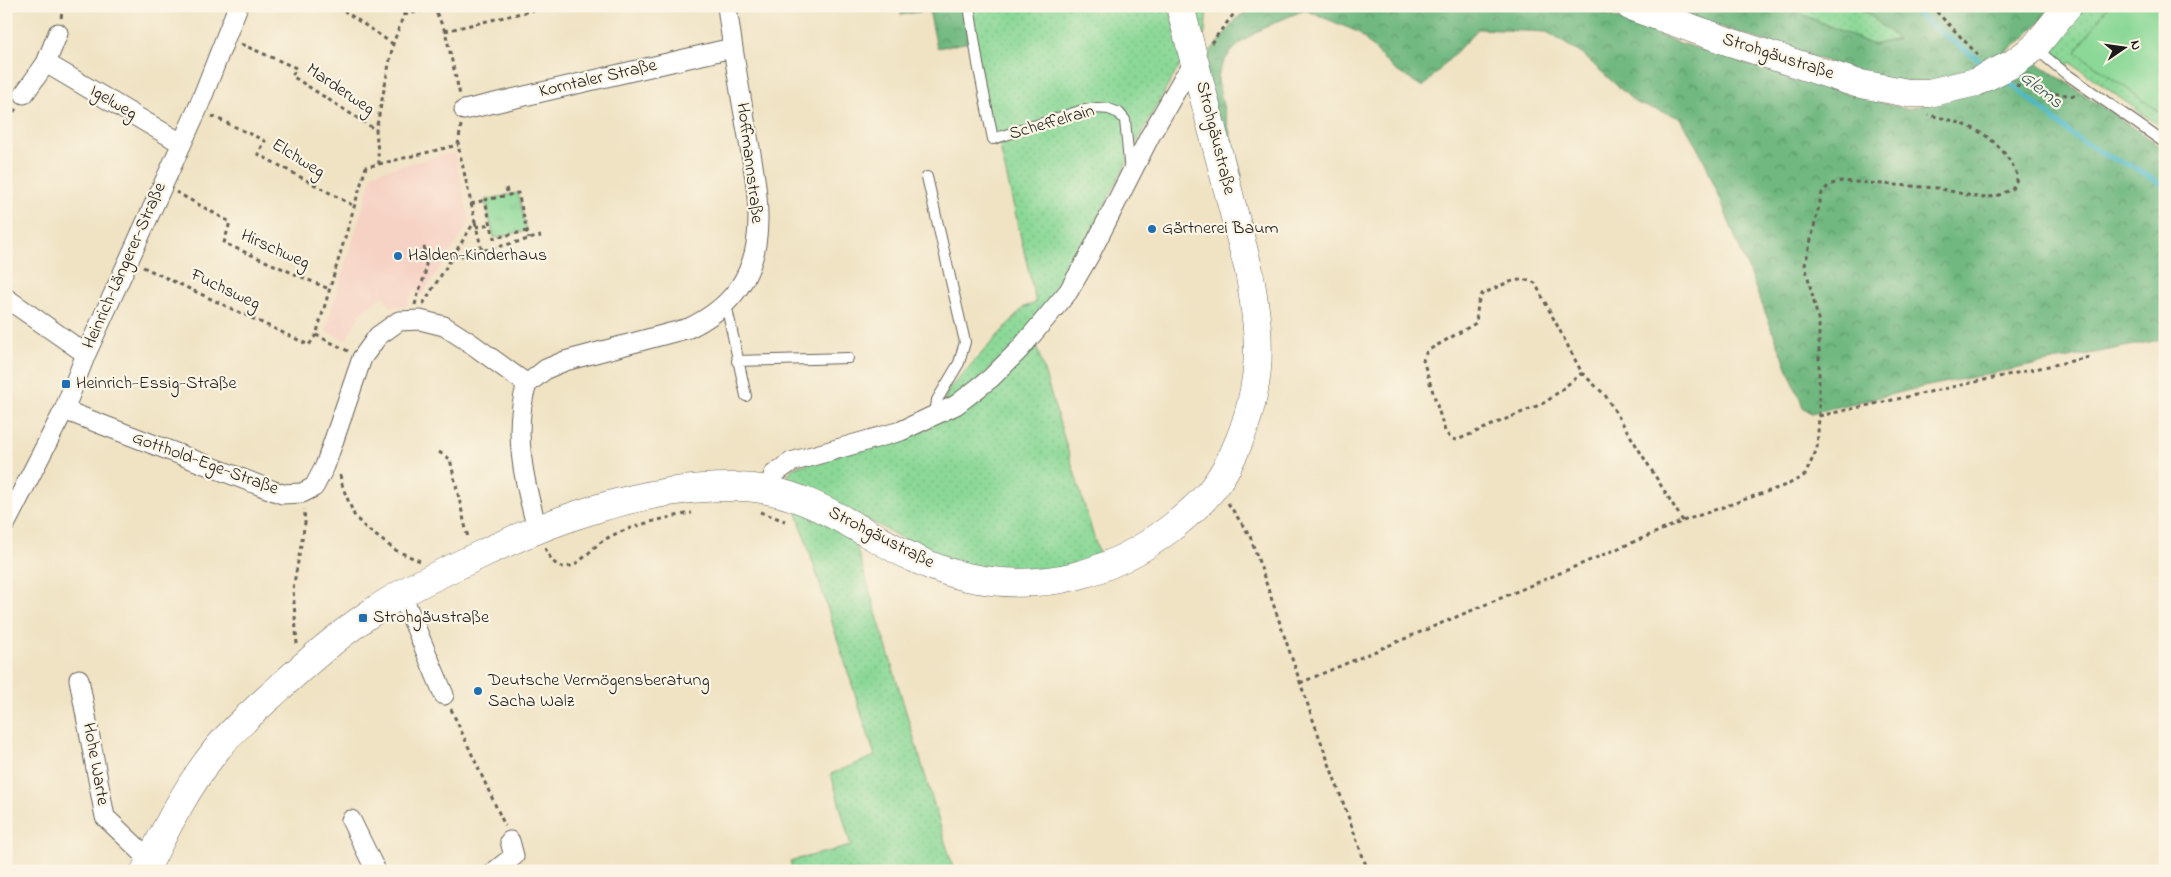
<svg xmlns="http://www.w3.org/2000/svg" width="2171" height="877" font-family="'Indie Flower',sans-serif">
	<defs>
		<pattern id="grass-dots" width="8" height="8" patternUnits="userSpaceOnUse" patternTransform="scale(1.25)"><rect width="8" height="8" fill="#8bd897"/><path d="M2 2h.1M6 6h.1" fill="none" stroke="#77b982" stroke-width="1.8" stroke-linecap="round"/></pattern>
		<pattern id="forest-crowns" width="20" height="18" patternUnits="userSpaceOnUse" patternTransform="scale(1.25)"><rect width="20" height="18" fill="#70b880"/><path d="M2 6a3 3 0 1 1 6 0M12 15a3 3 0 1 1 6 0" fill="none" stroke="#5b9568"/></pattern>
		<pattern id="park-tufts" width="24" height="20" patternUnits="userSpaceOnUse" patternTransform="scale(1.25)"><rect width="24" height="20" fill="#8bd897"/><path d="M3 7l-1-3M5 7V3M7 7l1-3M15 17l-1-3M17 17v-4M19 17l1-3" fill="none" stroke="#77b982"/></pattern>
	</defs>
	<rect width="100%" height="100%" fill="#fcf5e5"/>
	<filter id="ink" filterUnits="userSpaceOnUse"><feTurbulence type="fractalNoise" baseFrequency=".02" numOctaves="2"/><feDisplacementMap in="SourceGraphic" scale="10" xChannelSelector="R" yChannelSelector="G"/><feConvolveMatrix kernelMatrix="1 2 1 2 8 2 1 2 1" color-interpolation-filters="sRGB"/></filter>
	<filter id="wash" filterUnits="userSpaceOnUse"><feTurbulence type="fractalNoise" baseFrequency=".0096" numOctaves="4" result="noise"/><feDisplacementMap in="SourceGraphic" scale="20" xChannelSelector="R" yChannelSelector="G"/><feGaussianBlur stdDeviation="1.12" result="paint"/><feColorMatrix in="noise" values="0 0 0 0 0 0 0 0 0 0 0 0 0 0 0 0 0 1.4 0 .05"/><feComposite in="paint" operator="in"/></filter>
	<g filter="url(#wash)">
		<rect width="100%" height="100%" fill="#f0e3c4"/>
		<path fill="#f6d2c4" d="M454,152L470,222L422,295L414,290L407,306L391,307L383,296L360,314L346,340L325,331L373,173Z"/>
		<path fill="url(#grass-dots)" stroke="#547a5a" d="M966,6H1169L1183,60L1155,108L1062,288L991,374L949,404L944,401L948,390L1024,307L1036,303L999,143L993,139Z
			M1186,6H1207L1205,34L1196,43Z
			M1783,6H1859L1898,39L1873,45Z
			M2068,6H2108L2076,52L2165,116V130L2070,62L2065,73L2042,53Z
			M1035,341L1101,561L1034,575L954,566L833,501L793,483L787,476L793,468L916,431Z
			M795,507L853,536L954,871H793L790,861L851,846L831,774L875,756Z"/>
		<path fill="url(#forest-crowns)" stroke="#466a4e" d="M900,6H966L970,42L937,48L929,10L901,15Z
			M1254,6H1586L1676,42L1842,92L1907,109L1923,105L2033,60L2165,149V352L2159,340L1923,387L1811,413L1803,407L1706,164L1681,118L1636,103L1582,54L1547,32L1478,29L1423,87L1393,69L1358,32L1305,10C1275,22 1227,40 1218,76C1216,84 1238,163 1242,177L1233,181L1201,63L1237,18Z
			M1656,6H1783L1873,45L1898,39L1859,6H2051L2041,21L2021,41L1987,64L1923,84L1891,82Z"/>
		<path fill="url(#park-tufts)" stroke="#547a5a" d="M518,193L527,231L494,238L485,200Z"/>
		<path fill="#8bd897" stroke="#547a5a" d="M2108,6H2165V116L2076,52Z"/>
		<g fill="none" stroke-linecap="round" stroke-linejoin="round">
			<path stroke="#4eb9ca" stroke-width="5" d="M1906,6L1988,67
				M2003,78L2040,107L2071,134L2107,156L2134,167L2165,187"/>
		</g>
	</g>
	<g filter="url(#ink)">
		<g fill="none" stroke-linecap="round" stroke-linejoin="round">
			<g stroke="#666257" stroke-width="12">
				<path id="lane" d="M969,6L978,64L993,139L1080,111L1097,108L1109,109L1119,113L1125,120L1130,173
					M2035,48L2065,73L2165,143
					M927,177L965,342L959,363L937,400L935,416
					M726,304L746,396
					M737,361L848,358"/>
			</g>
			<g stroke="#666257" stroke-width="21">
				<path id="street" d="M46,63L181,143
					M24,94L46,63L58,33
					M464,110L732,48
					M6,298L86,354
					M527,384L546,369L565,361L689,328C778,285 761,207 746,126C739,86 732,46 727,6
					M527,384C512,430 524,482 537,528
					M64,410L282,494L302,493L314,487L325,466L362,358L378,336L399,321L420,320L444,326L469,342L527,384
					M768,489L774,474L791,462L901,431L956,405L991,378L1019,350L1068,292L1089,256L1150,136L1184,77L1196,63
					M6,523L64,410L86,354L198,108L238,6
					M402,595L444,695
					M79,679L105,817L150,860
					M351,820L376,871
					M495,871L514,856L510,841"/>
			</g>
			<g stroke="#666257" stroke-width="29">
				<path id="secondary" d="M1630,6L1730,42L1856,83L1908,93H1929L1976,82
					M2012,64L2034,48L2068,6
					M145,871C166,828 187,786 217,749C234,728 256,709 276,691C305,664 336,637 368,615C399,593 433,577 467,561C551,520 644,485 739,487C824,488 886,560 967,577C1044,593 1109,575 1171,528C1186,516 1203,502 1214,487C1234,460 1248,423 1254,390C1262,350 1256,311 1249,271L1180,6"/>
			</g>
			<path stroke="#666257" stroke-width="3" stroke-dasharray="4 4" stroke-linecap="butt" d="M337,6L393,44
				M433,6L445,31L460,95
				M1931,6L1981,58
				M404,15L434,8
				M61,18L63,6
				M445,31L551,6
				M1211,43L1240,6
				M241,44L296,68L292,76L376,130
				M2016,85L2041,92L2075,96
				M212,116L265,141L258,154L354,206
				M6,126L16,108
				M379,164L458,145
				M506,188L508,195
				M176,192L230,222L224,243L329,289
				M471,204L485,200
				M475,222L482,251
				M476,227L490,224
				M527,231L494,238L485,200L518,193L529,239
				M453,258L541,236
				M143,267L309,345L316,335
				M423,304L475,221L458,145L461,125
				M415,305C421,279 430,276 424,246
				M348,351L316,335L366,167L379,164L376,130L393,44L407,6
				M1819,416L2090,357
				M439,452L450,459L468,538
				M340,475L343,488L355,517L366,528L395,550L420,561
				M1228,503L1250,536L1312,717L1368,871
				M760,512L785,521
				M1683,521L1789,484L1805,475L1817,449L1819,416V323L1805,265L1822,193L1829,185L1841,181L1937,188L1981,198L1997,196L2012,189L2018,177C2001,136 1970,123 1928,115
				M545,548C549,556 554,566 563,567C579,568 592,547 604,540C625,527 667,517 692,513
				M297,644L293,589L305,523L304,509
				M1300,683L1683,521L1605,395L1582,373L1535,283C1517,274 1499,287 1482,294L1478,303L1476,323L1427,351L1423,360L1445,431L1451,439L1457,440L1546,402L1582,373
				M451,709L505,826"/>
			<use href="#lane" stroke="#fff" stroke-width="10"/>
			<use href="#street" stroke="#fff" stroke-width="19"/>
			<use href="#secondary" stroke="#fff" stroke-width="28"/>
			<g stroke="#666257" stroke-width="29" stroke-linecap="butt">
				<path id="secondary-bridge" d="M1976,82L2012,64"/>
			</g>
			<use href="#secondary-bridge" stroke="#fff" stroke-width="28"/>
		</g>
	</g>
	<g fill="#1f6fb2" stroke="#fcf5e5" stroke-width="2">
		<circle cx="1152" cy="229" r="5"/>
		<circle cx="398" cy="256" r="5"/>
		<rect x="61" y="379" width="10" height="10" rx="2.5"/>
		<rect x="358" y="613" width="10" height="10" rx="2.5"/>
		<circle cx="478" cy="691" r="5"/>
	</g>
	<g text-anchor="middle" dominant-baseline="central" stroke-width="4.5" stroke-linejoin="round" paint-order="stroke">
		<g font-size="18" fill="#1c1c1c" stroke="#fcf5e5">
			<text transform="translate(1778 57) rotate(18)">Strohgäustraße</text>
			<text transform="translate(598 79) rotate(-13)">Korntaler Straße</text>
			<text transform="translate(340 90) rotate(34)">Marderweg</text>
			<text transform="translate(113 103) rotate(31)">Igelweg</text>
			<text transform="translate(1052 123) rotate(-16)">Scheffelrain</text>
			<text transform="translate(1215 138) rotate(76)">Strohgäustraße</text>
			<text transform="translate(298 159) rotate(32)">Elchweg</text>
			<text transform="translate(749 163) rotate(83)">Hoffmannstraße</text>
			<text transform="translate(275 250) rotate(24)">Hirschweg</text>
			<text transform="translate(125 266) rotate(-66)">Heinrich-Längerer-Straße</text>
			<text transform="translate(225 290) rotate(25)">Fuchsweg</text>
			<text transform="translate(205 464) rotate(20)">Gotthold-Ege-Straße</text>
			<text transform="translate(881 538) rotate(27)">Strohgäustraße</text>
			<text transform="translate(95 764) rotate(80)">Hohe Warte</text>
		</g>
		<g font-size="18" fill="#1c1c1c" stroke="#fcf5e5" text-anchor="start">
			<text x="1162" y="229">Gärtnerei Baum</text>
			<text x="408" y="256">Halden-Kinderhaus</text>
			<text x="76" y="384">Heinrich-Essig-Straße</text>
			<text x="373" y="618">Strohgäustraße</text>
			<text x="488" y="681">Deutsche Vermögensberatung<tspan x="488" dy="21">Sacha Walz</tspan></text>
		</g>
		<g font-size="19" font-style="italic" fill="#305b62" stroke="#fcf5e5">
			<text transform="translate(2041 90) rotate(39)">Glems</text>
		</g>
	</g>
	<rect width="2171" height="877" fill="none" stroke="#fcf5e5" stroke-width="25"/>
	<g transform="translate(2124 48) rotate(77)" stroke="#fcf5e5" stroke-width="4" paint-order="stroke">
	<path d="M0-4L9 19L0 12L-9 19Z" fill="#1c1c1c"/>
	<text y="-8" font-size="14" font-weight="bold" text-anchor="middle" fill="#1c1c1c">N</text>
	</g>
</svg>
